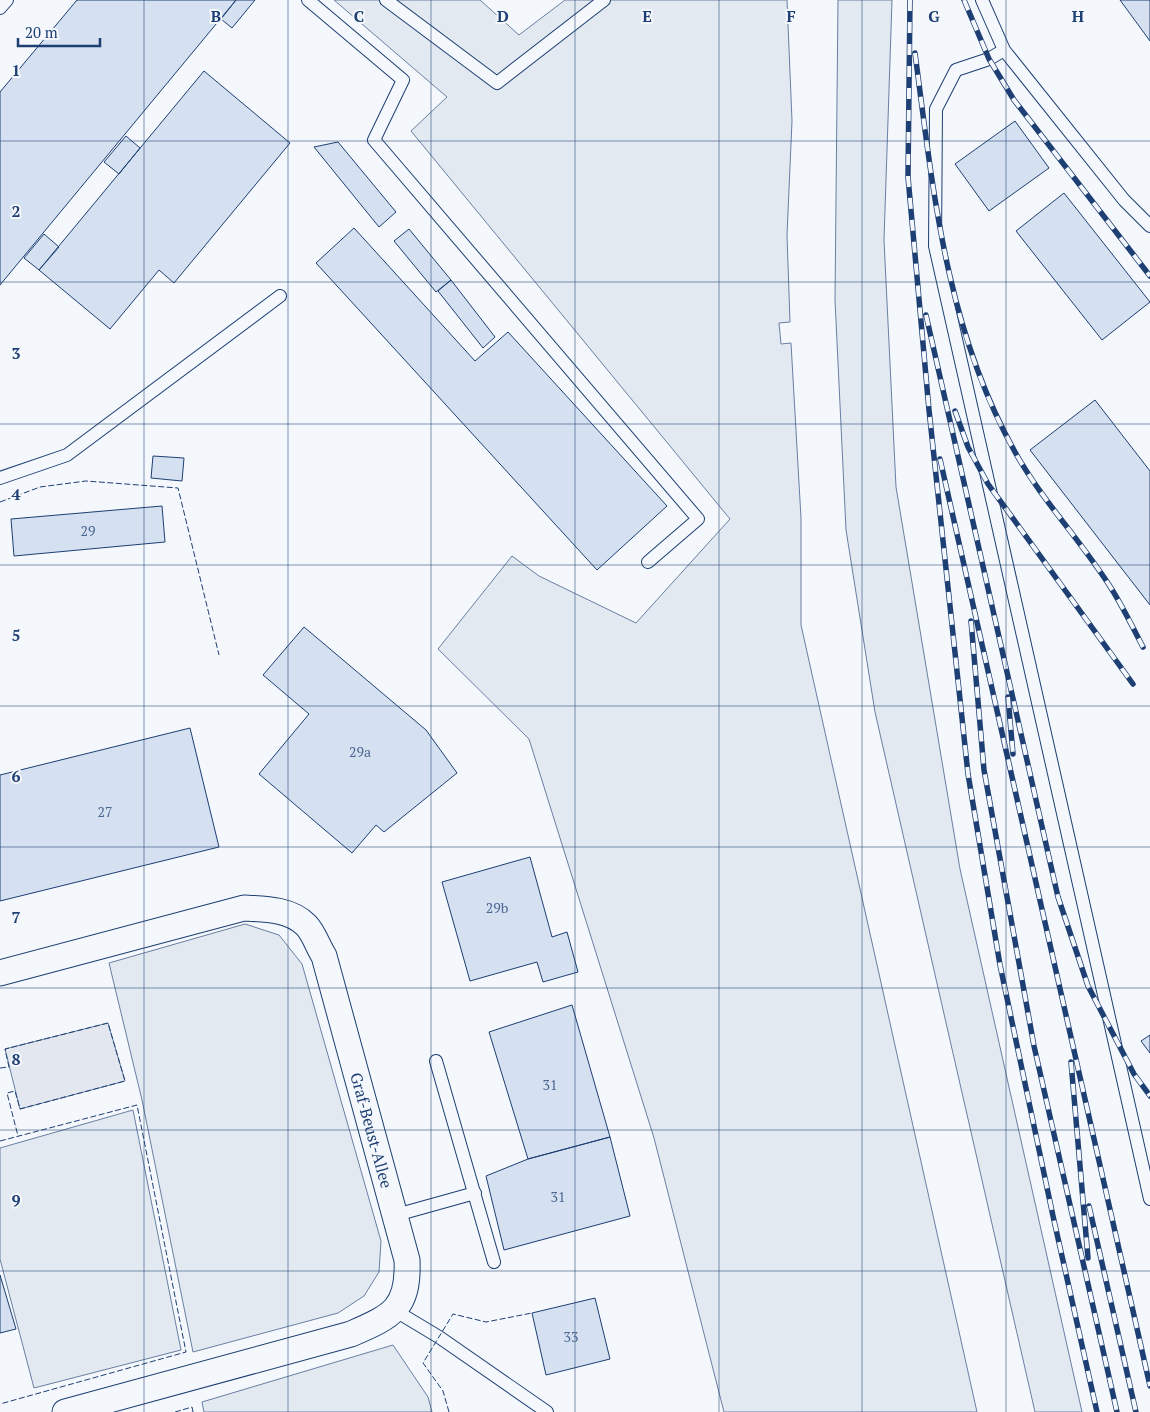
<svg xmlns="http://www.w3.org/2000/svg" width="1150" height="1412" font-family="'PT Serif',serif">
	<rect width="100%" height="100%" fill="#f4f7fb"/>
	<path fill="#e3e9f0" stroke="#687fa3" d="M334,0H480L519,35L565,0H787L792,121L787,235L790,322L779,323L781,344L791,343L801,518V625L977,1412H724L654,1138L529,739L438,649L512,556L539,576L636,623L730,519L411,131L447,97Z
		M838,0H892L884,240L896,487L960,869L1082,1412H1035L875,712L846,530L835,300Z
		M245,924L279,935L302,964L381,1241L379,1272L364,1296L338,1313L193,1352L142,1100L109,963Z
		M133,1110L181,1350L34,1388L0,1259V1148Z
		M393,1345L428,1397L432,1412H204L202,1402Z"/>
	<path fill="#e3e8f0" stroke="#687fa3" d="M108,1023L125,1081L20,1109L5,1049Z"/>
	<path fill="#d5e0f0" stroke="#1d3f73" d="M77,0H236L0,285V92Z
		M236,0H255L232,28L221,19Z
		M1120,0H1150V41Z
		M204,71L290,143L174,283L159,270L110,329L39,270Z
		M1015,121L1049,168L989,211L955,164Z
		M126,136L140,148L119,174L104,162Z
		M338,142L396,212L379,227L314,147Z
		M1064,193L1150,302L1102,340L1016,231Z
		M354,228L475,361L508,332L667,506L597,570L316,263Z
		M409,229L451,280L436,292L394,241Z
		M44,234L59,247L39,270L24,258Z
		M451,280L495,337L483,348L438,291Z
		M1095,400L1150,471V605L1030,450Z
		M153,456L184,458L182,481L151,478Z
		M162,506L165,542L14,556L11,519Z
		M304,627L426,730L457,773L384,832L376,825L352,853L259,774L309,714L263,675Z
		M190,728L219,847L0,901V775Z
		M530,857L552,937L567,932L578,972L543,982L537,962L470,981L442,882Z
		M572,1005L610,1137L528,1159L489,1032Z
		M1150,1035V1053L1141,1041Z
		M610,1137L630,1216L504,1250L486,1176L528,1159Z
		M0,1275L16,1329L0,1333Z
		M595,1298L610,1359L546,1375L532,1313Z"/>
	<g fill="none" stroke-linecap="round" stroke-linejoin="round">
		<g stroke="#1d3f73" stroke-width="14">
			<path id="service" d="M308,0L403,80L374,140L698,519L648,562
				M386,0L497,83L604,0
				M982,0L1004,50L1124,200L1150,226
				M0,8L7,0
				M1004,50L989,59L956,70L936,109L935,246L1150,1199
				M0,478L67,455L280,296
				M436,1061L494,1262
				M396,1215L475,1193
				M394,1310L439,1337L547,1412"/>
		</g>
		<g stroke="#1d3f73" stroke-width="27">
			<g id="minor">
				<path id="s1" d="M0,973L244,908C265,909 290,909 306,925C314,933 318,947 324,956L407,1260C409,1309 392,1316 351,1334L65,1412"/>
			</g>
		</g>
		<use href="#service" stroke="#f4f7fb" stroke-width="12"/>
		<use href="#minor" stroke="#f4f7fb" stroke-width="25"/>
		<g stroke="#1d3f73" stroke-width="5.5">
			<path id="rail" d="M910,0L908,177L929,410L968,774L1000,965L1053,1216L1097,1412
				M964,0L989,59L1014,100L1150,276
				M915,53C933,190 946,329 1015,452C1041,499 1082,542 1111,588C1123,607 1133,628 1143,647
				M926,315L1058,897L1088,986L1134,1074L1150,1096
				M955,411L968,447L988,484L1133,684
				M940,459L1150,1386
				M971,621L984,770L1034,1046L1117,1412
				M1008,697L1013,754
				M1071,1062L1088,1258
				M1089,1206L1136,1412"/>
		</g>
		<use href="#rail" stroke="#f4f7fb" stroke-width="4" stroke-dasharray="11" stroke-linecap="butt"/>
		<path stroke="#1d3f73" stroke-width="1" stroke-dasharray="6 2.5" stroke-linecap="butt" d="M0,502L40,487L86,481L178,488L219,655
			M0,1068L9,1067L5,1049L108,1023L125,1081L20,1109L15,1091L7,1093L18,1136
			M0,1141L137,1105L186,1352L0,1404
			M175,1412L192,1407L193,1412
			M449,1412L443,1391L423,1363L453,1314L486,1322L532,1313"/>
	</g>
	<path fill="none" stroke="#1d3f73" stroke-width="1" stroke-opacity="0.55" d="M144,0V1412M288,0V1412M431,0V1412M575,0V1412M719,0V1412M862,0V1412M1006,0V1412M0,141H1150M0,282H1150M0,424H1150M0,565H1150M0,706H1150M0,847H1150M0,988H1150M0,1130H1150M0,1271H1150"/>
	<g text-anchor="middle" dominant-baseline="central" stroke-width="4" stroke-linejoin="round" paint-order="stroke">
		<g font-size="14" fill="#4b6792">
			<text x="88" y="530">29</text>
			<text x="360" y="751">29a</text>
			<text x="105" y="811">27</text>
			<text x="497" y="907">29b</text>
			<text x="550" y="1084">31</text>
			<text x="558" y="1196">31</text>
			<text x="571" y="1336">33</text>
		</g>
		<g font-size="16" fill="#1d3f73" stroke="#f4f7fb">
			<text stroke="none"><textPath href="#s1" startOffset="535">Graf-Beust-Allee</textPath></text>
		</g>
	</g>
	<g font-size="16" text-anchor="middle" font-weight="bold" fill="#1d3f73" stroke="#f4f7fb" stroke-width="4" stroke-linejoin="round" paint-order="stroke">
		<text x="216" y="22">B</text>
		<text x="359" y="22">C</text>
		<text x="503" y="22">D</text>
		<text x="647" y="22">E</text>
		<text x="791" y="22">F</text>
		<text x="934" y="22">G</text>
		<text x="1078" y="22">H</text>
		<text x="16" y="76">1</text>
		<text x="16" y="217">2</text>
		<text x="16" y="359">3</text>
		<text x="16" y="500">4</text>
		<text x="16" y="641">5</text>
		<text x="16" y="782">6</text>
		<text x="16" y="923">7</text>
		<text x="16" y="1065">8</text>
		<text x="16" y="1206">9</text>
	</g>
	<path d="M18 38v8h82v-8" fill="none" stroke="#1d3f73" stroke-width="2.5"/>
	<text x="25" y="38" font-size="15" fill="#1d3f73" stroke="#f4f7fb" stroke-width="4" paint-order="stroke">20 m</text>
</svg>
